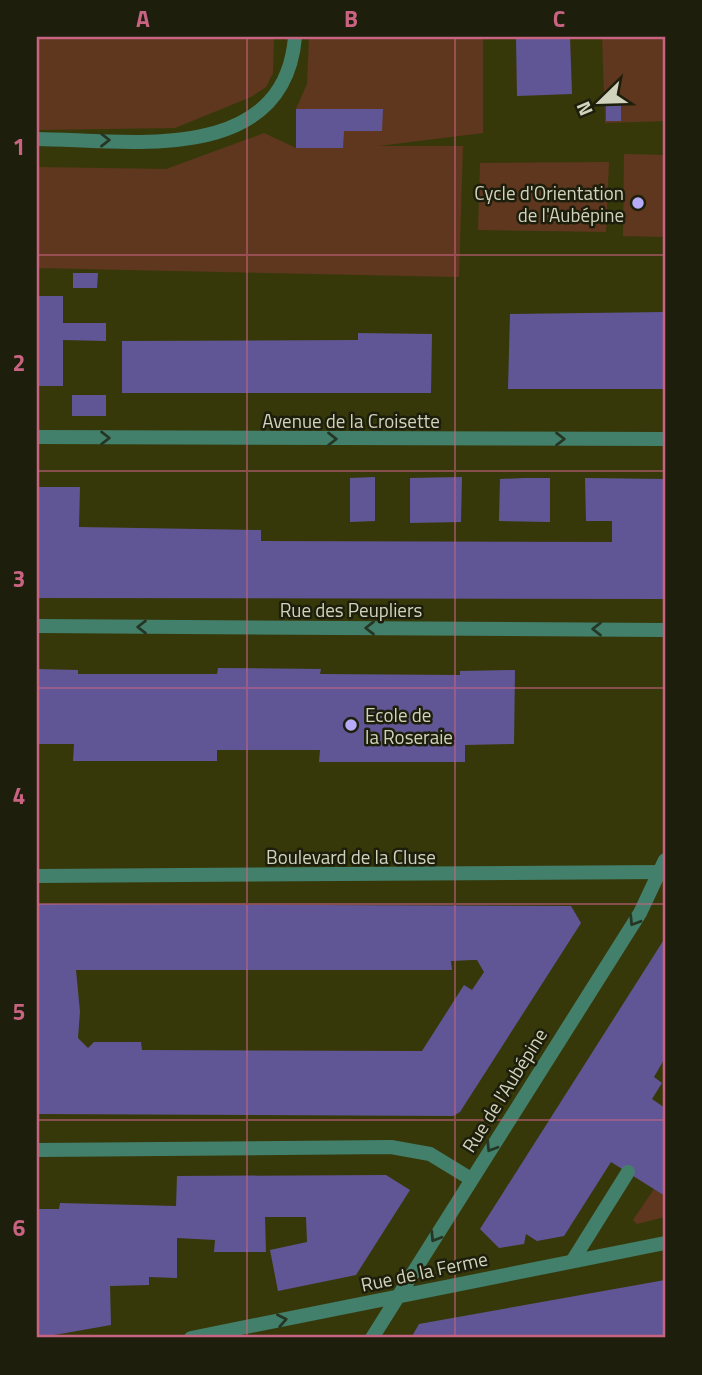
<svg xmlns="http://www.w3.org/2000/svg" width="702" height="1375" font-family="'Titillium Web',sans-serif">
	<rect width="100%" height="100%" fill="#37380a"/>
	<path fill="#5f371e" d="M37,37H274L273,73L266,87L251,97L175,128L37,130Z
		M309,37H483V133L378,146H463L459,277L37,268V167L166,169L264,133L296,148V109L307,84Z
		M602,37H665V121L605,123Z
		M624,154L665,155V237L623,236Z
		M609,162L606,232L478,230L480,163Z
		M654,1189L665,1196V1217L637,1224L633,1220Z"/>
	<path fill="#615695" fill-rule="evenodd" d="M516,37H570L572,94L517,96Z
		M606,102H621V121H606Z
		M296,109H383L382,131H344L343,148H296Z
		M73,273H98L97,288H73Z
		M37,296H63V323H106V341L63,340V386H37Z
		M665,312V389H508L510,314Z
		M358,333L432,334L431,393H122V341L358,340Z
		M72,395H106V416H72Z
		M375,477V521L350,522V478Z
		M462,477L461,522L410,523V478Z
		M524,478H550V522L499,521L500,479Z
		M585,478L665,479V599L37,598V487H80L79,527L261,530V541L612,542V521H586Z
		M218,668L321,669L320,674L460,675V671L515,670L514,744L465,745V762H319L320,750H217V761H73L74,744H37V669L78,670V674H217Z
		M37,904L571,906L581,923L460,1112L453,1116L37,1114ZM472,960H477L484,972L472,990L464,985L422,1051L142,1050L141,1042H94L88,1048L78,1038L80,1012L76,970H452L451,961Z
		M665,938V1058L654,1077L662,1083L652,1099L665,1108V1196L611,1162L564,1236L537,1241L526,1234L524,1244L499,1248L480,1229Z
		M386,1175L410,1190L356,1275L278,1291L270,1250L307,1242L306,1217H265L266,1252H214L215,1240L177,1238V1278L149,1277V1285L110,1286L111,1325L37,1338V1209H59L60,1203L176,1206L177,1176Z
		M665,1280V1338H411L419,1324Z"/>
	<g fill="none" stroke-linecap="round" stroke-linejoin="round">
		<path stroke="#42806c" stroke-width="14" d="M573,1260L628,1172"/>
		<path stroke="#42806c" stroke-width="14" d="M37,139C128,140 284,167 295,37
			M37,437L665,439
			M37,626L665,630
			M37,1150L391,1147L430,1154L471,1179
			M191,1338L665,1243
			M372,1338L640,913L665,860"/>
		<path stroke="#42806c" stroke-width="14" d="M37,876L665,872"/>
	</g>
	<defs><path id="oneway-chevron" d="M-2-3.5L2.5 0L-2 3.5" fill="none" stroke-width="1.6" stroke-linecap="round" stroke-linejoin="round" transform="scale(1.75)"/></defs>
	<g stroke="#263624">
		<use href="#oneway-chevron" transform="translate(105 140)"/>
		<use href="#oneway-chevron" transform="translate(105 438)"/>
		<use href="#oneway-chevron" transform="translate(332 439)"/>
		<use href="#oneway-chevron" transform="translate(560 439)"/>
		<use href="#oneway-chevron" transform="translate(142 627) rotate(-180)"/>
		<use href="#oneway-chevron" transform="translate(370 628) rotate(-180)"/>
		<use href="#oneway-chevron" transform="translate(597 629) rotate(-180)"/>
		<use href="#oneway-chevron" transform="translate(634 921) rotate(122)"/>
		<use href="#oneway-chevron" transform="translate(491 1147) rotate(122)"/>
		<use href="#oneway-chevron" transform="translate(435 1237) rotate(122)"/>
		<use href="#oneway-chevron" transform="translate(282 1320) rotate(-11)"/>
	</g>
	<path fill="none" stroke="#c86382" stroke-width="2" stroke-opacity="0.55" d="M247,37V1338M455,37V1338M37,255H665M37,471H665M37,688H665M37,904H665M37,1120H665"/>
	<g fill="#b6abf8" stroke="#1d1e0c" stroke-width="2.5">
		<circle cx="638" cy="203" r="7"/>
		<circle cx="351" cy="725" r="7"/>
	</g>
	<g text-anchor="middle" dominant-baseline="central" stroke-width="5" stroke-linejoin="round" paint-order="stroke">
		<g font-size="19" fill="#d2d3bc" stroke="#1d1e0c" text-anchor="end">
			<text x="624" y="192">Cycle d'Orientation<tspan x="624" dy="22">de l'Aubépine</tspan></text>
			<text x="365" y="714" text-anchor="start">Ecole de<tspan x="365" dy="22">la Roseraie</tspan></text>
		</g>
		<g font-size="19" fill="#d2d3bc" stroke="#1d1e0c">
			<text x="351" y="420">Avenue de la Croisette</text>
			<text x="351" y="609">Rue des Peupliers</text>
			<text x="351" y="856">Boulevard de la Cluse</text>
			<text transform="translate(504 1090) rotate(-58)">Rue de l'Aubépine</text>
			<text transform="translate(424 1271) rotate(-12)">Rue de la Ferme</text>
		</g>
	</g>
	<rect width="702" height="1375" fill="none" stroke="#1d1e0c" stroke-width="77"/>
	<g transform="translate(600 102) rotate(247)" stroke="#1d1e0c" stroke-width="5" paint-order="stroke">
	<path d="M0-5L12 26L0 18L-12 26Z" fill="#d2d3bc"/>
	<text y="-10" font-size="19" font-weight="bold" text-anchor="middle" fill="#d2d3bc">N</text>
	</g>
	<rect x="38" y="38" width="626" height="1298" fill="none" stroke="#c86382" stroke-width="2.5"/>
	<g font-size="23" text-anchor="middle" font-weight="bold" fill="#c86382">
		<text x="143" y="27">A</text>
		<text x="351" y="27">B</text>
		<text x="559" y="27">C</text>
		<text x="19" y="155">1</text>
		<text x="19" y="371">2</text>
		<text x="19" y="587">3</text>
		<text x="19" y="804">4</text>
		<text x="19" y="1020">5</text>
		<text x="19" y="1236">6</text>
	</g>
</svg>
